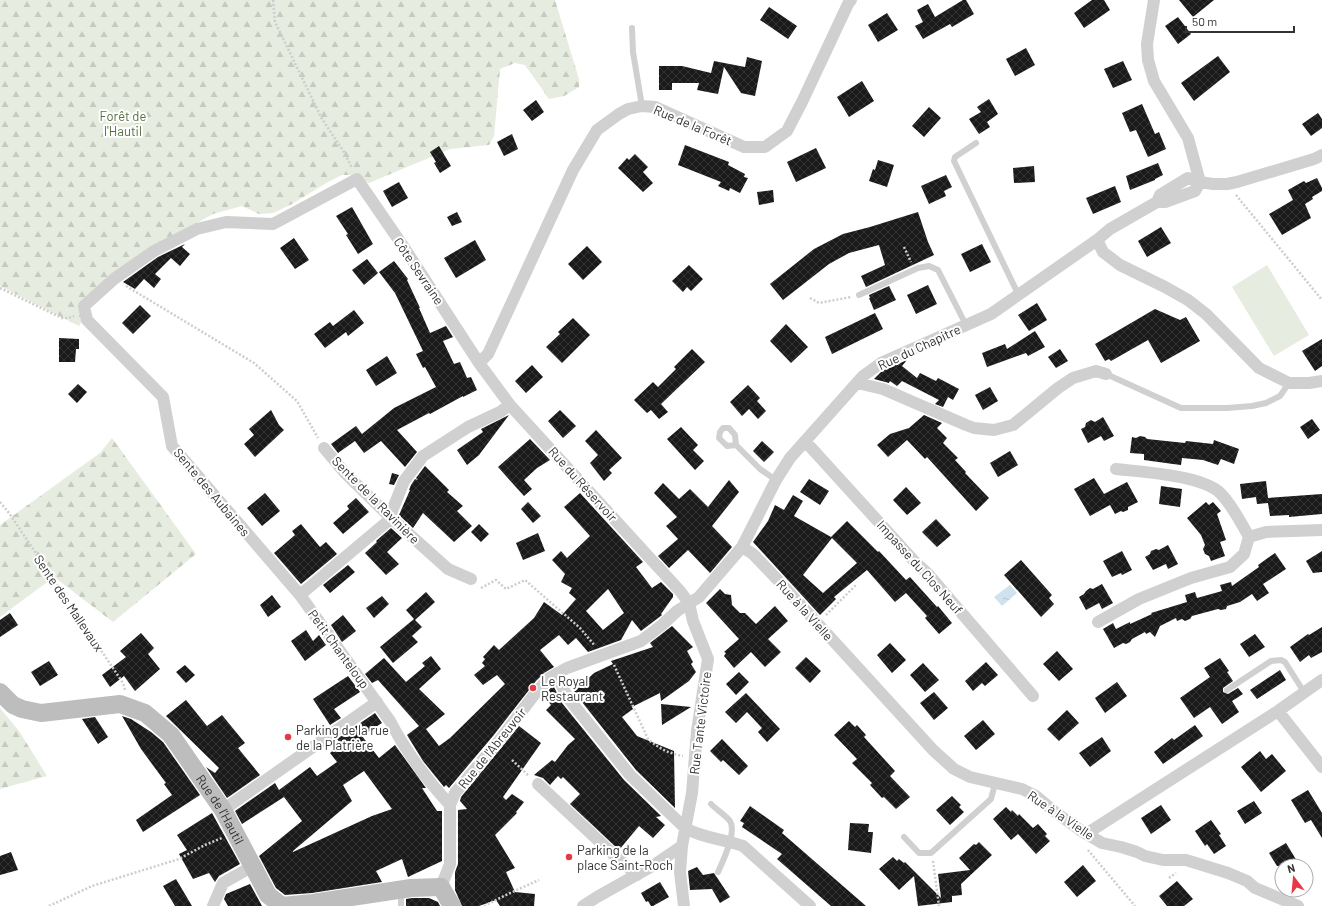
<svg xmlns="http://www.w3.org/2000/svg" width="1322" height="906" font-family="Barlow,sans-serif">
	<defs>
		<pattern id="forest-firs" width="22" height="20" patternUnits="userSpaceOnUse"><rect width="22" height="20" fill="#e6ecdf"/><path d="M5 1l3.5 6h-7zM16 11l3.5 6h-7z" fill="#c6cbc0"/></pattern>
		<pattern id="water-ripples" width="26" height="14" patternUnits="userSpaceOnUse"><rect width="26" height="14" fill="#cfe2ee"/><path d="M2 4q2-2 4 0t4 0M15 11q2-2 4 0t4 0" fill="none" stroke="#b2c2cd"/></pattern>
		<pattern id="building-cross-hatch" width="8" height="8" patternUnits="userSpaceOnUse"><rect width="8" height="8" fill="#1a1a1a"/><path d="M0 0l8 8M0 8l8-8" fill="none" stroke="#333"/></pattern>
	</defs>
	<rect width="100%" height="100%" fill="#fff"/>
	<path fill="#e6ecdf" d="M1267,265L1309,335L1274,356L1232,287Z"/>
	<path fill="url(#forest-firs)" d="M0,0H555L579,79V87L564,96L549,99L525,65L515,63L500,69L494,136L489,145L450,149L369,183L357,179L350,175H342L328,182L292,204L273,213L259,214L242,206L213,214L153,248L92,305L79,326L0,286Z
		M112,438L196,554L113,622L54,577L0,617V525L100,453Z
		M0,708L19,731L47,776L0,789Z"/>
	<path fill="url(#water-ripples)" d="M1010,585L1017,593L1002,606L994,597Z"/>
	<path fill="url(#building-cross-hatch)" fill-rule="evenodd" d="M963,0H966L974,14L952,27L950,24L923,39L915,26L923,22L917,10L928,4L935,17Z
		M1092,0H1104L1110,10L1084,28L1074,13Z
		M1179,0H1214L1193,17Z
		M769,7L797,26L788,39L760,20Z
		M887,13L898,30L878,42L868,25Z
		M1178,17L1191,34L1178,44L1165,26Z
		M1026,48L1035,65L1015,76L1006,59Z
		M1218,56L1230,72L1194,101L1181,83Z
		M747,57L762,61L755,96L741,93L724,67L718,94L697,90L699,83H672V90H659V66H682L711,73L714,61L745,67Z
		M1123,61L1132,80L1113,88L1104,69Z
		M862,81L874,101L849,117L837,97Z
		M989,99L998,114L987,122L990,127L979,134L969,119L981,112L977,107Z
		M536,100L544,112L532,121L523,110Z
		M1142,104L1155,134L1159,132L1166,149L1148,157L1136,130L1130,132L1122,113Z
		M929,107L941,118L924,137L912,126Z
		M1318,113L1322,119V128L1311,136L1302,124Z
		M512,134L518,149L504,156L497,142Z
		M685,145L729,162L728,165L745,174L744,177L748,178L740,193L730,188L729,191L718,186L721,182L678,165Z
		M439,146L451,166L440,173L434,163L436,162L430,152Z
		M816,148L826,168L796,182L787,162Z
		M635,154L648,167L643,172L653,183L643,192L618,168L627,158L629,160Z
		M878,160L894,165L887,187L869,181L873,169L875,170Z
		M1158,163L1163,175L1155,179V180L1130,190L1126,176Z
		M1034,166L1035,182L1014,183L1013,168Z
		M946,175L952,187L944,191L946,196L929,204L921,186Z
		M1317,178L1322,188V191L1312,197L1313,199L1305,204L1311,218L1282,235L1269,214L1293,200L1288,190L1304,181L1306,183Z
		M399,182L408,198L392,207L383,191Z
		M1115,186L1121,202L1093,214L1086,198Z
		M773,190L774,202L759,205L757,192Z
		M352,207L373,244L358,254L346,235L348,234L336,216Z
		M457,212L462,222L452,226L447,217Z
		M918,212L928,242L934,255L866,287L861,276L885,265L879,245L849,253L829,264L783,300L770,284L814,249L843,234L870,227Z
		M1161,227L1171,243L1147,257L1138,241Z
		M294,238L309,260L295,269L280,248Z
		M475,240L486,260L456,278L444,258Z
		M185,244L182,247L190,254L180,266L171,258L155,274L161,279L154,288L144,279L135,289L123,282L158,257Z
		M982,244L991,262L970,272L961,254Z
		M587,246L602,262L583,280L568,264Z
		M367,259L378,273L364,285L352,270Z
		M394,261L408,279L407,280L420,308H419L430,333L446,326L453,337L443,341L454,364L460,362L467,378L471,377L477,390L463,397V396L430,414L429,413L397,430L417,452L405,467L381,441L364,453L355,441L338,453L331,444L356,426L362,434L394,408L436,387L425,367L423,368L416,354L423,351L395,293L379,272Z
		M689,265L703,279L691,291L687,287L683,292L672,281Z
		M928,285L937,304L916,314L907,295Z
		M889,286L896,300L874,310L869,298H870L869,295Z
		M1037,303L1047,320L1029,331L1018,315Z
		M140,305L151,316L133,334L122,323Z
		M1155,309L1180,320L1186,317L1200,341L1161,363L1148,340L1111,361L1109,359L1105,361L1095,344Z
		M354,310L364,323L348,336L346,332L325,348L314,334L330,322L333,326Z
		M875,313L883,329L832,354L825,337Z
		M573,318L590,335L562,363L546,347L560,334L558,332Z
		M786,324L808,347L791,363L770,341Z
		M1035,331L1045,347L1028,356L1026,353L987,367L982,353L1005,344L1007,349Z
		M59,338L79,339V349H76L75,362H59Z
		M1322,339V366L1315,371L1302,351Z
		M692,349L705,362L661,404L668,412L659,419L651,410L647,413L634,400L653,382L658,387L676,369L674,367Z
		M1060,349L1068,361L1056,368L1048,357Z
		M387,356L397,373L376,386L366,370Z
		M907,360L902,366L917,378L920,373L936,381L938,378L959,389L953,400L948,397L943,407L935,404L939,400L902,381L897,386L890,381L889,383L874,379L882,371Z
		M532,365L543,377L526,393L515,381Z
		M78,384L87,392L77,403L68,394Z
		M748,385L760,398L757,401L766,411L758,419L749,409L742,416L730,402Z
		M990,387L998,401L983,410L975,395Z
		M271,410L279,425L284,430L255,457L244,444L254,435L249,429Z
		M560,410L576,426L563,438L548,421Z
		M509,415L479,455L467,465L457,450L483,432L481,429Z
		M924,415L942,423L937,428L947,438L943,443L958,458L955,460L966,472L965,473L989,498L976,511L927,457L925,459L907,440L888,457L877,445L890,434L909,428Z
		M1103,417L1114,436L1104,441L1101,436L1088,443L1081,429L1085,427L1086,423L1091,420L1095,422Z
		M1312,419L1320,430L1308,439L1300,427Z
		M681,427L698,445L693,450L704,461L695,470L667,439Z
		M596,430L622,458L609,470L612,473L604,481L590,463L598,455L585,441Z
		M1140,436L1145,437L1147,439L1185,443L1186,441L1213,444L1214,440L1239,449L1234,464L1221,459L1218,465L1203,460L1182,458L1181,465L1173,464L1144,460V454L1130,453L1132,437L1136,438Z
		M530,439L550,460L537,468L524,480L532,489L524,496L498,467Z
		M762,441L774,452L764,462L753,451Z
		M1010,451L1018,465L998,477L990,463Z
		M425,466L449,490L447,492L463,506L457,511L472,526L454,542L423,513L413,528L399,515L410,490H409L411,485L415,479L418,480L416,478Z
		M392,473L399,475L394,485L389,484Z
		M1094,478L1104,494L1127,482L1138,502L1128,507V510L1123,512L1121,511L1115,514L1110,505L1090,516L1074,489Z
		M809,479L829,491L820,505L800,492Z
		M729,480L739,492L712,526L732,547L710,573L688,550L669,568L658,556L678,539L666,526L677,517L654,493L663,483L679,499L690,489L708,507Z
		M1266,481L1268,498L1322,494V514L1289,517V515L1270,516L1268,503L1257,504L1256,497L1242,499L1240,484Z
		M1161,486L1182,489L1180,507L1159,504Z
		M906,487L921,503L907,515L893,500Z
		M265,493L280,511L262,526L247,508Z
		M580,493L643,562L636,567L652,588L661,582L673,594V597L661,614L662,615L641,631L632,620L621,640L588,652L576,638L568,645L559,635L540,650L554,667L544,673L536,681L493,736L449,788L446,785L444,787L423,761L407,735L419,726L378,680L372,683L365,674L384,658L406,682L425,666L422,663L431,656L441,669L419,689L445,714L426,729L439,746L450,738L505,684L497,675L483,685L474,675L485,666L482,663L485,659L483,657L494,645L499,650L534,618L544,602L562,615L576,599L569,593L572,588L561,582L565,574L552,560L561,551L567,558L590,536L564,507ZM608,589L624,613L603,630L586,611Z
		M793,495L803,501L794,516L831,537L847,521L878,552L879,551L906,580L910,577L937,607L938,606L952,623L939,634L925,618L927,616L906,593L895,602L867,570L834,597L836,599L820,615L753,542L768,521L775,505L784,510ZM832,538L857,563L823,593L803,575Z
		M356,498L369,512L343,534L333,523L349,509L347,506Z
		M528,502L541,516L533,523L521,509Z
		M1206,502L1209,505L1213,502L1221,511L1217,514L1226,540L1220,542L1225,556L1211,561L1209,556L1205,554L1203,549L1205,545L1201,535L1187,518Z
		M936,519L951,535L937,547L922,532Z
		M301,524L320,547L326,542L337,554L301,584L274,553L295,535L292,531Z
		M479,524L489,534L481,542L471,532Z
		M391,528L402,538L387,552L399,564L386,575L365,553L377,542L376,541Z
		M538,533L545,551L523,560L516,543Z
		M1168,545L1178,564L1168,569L1166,564L1153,570L1145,557L1150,554L1151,551L1156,549L1159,550Z
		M1122,551L1132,570L1122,575L1121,573L1112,577L1103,561Z
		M1322,551V572L1313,573L1306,561Z
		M1275,553L1286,569L1263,584L1269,593L1257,601L1252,594L1240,602L1227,606L1226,609L1221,610L1218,609L1192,616L1190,619L1185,621L1182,619L1177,621L1176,618L1160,626L1155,637L1150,632L1146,634L1145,632L1132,639L1130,642L1126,644L1123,643L1114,648L1103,629L1113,623L1116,629L1130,622V624L1152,614L1151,613L1187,602L1185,595L1195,592L1197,598L1222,591L1220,585L1231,582L1232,586L1259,567L1258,565Z
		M1021,560L1052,595L1049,598L1054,604L1041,617L1004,575Z
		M348,565L355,572L330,593L323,585Z
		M1102,584L1113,603L1102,609L1099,603L1086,610L1079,597L1084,594L1086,591L1090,588L1093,589Z
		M720,589L725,594L731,595L732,605L740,613H745L756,624L775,606L788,621L768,639L781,652L765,667L751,652L734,668L724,656L726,653L724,652L739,639L706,603Z
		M426,592L435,602L415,620L422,627L412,636L418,642L393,663L380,647L414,619L406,610Z
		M272,595L281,607L268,617L260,605Z
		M382,596L389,604L374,618L366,608Z
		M10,613L18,625L0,637V620Z
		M343,615L356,631L342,642L331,625Z
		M672,626L693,647L687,651L693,662L691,664L696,672L689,681L661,701L660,693L632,707L633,709L622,717L637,736L674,751L675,808L636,770L574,692L594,673L613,664L611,661L653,647L650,643Z
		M1322,627V652L1311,658L1309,655L1300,662L1290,647L1308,634L1309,635Z
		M306,630L313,641L319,635L326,645L305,661L291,641Z
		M141,633L154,648L148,654L160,669L135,691L124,676L110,687L102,675L126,657L120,651Z
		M1255,634L1265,647L1249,657L1240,644Z
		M890,643L906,660L892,673L877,655Z
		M1057,651L1073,669L1059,681L1043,664Z
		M806,657L821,671L810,683L795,668Z
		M1220,658L1229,671L1227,672L1233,681L1223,688V692L1228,694L1238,688L1243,694L1232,701L1239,712L1222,724L1210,707L1194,718L1180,698L1210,677L1204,668Z
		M49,661L58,675L40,686L31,672Z
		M986,662L998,675L985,686L982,683L973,691L965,681Z
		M923,663L939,680L925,692L910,675Z
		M185,665L195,675L186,683L176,672Z
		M1280,670L1286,680L1257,699L1250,690Z
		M739,672L749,682L736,695L726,684Z
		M348,676L360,692L334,709L341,718L330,725L313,699Z
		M1117,682L1127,696L1105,713L1095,698Z
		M553,685L562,703L624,780L661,816L656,817L665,825L653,838L639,826L619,850L570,804L580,794L563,777L561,779L558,776L550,785L543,778L534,775L552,760L555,762L568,745L575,739L546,710L551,705L544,696Z
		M934,692L948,708L934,720L920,703Z
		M746,693L780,729L767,742L758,732L762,728L747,712L736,723L725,712Z
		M186,700L207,726L222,715L245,743L238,748L260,775L227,798L206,767L215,773L219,768L166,716Z
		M661,704L691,707L662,725Z
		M1067,710L1079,723L1059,741L1047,729Z
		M375,713L382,723L362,736L379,758L395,745L426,788H422L437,811H442V861L408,877L402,859L376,871L382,882L312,893L285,895L276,888L259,856L302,821L284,797L242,824L235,811L275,783L279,790L310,767L317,776L337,762L330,753L341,744L337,739ZM364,771L392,809L372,816L293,852V851L352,801L343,785Z
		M122,716L131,719L151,732L163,742L200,795L143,832L136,820L172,795L164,784L166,783L141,749Z
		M95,717L108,737L98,744L82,719Z
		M983,720L995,734L976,750L964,736Z
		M849,721L855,727L857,725L866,735L864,737L895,771L890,776L910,797L896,809L884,797L882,798L870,785L872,783L852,763L857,759L834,735Z
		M1195,725L1203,736L1163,764L1154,752L1172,738L1174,740Z
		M519,726L541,743L503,797L506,800L512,794L524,802L516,812L517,813L495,835L515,868L506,872L515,892L535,894L534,906H500L496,900L479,906H462L455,890V872L458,864V810L467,809L460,801L461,797Z
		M1102,737L1111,751L1090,767L1079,753Z
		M722,739L748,766L739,775L723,760L721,762L710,751Z
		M1260,751L1266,759L1272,754L1286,771L1261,792L1241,767Z
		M1308,790L1322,813V838L1311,820L1305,823L1291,800Z
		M952,796L961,805L959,807L964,812L950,825L936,810Z
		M1254,801L1262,813L1245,824L1237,811Z
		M1161,805L1171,820L1151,834L1141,818Z
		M750,806L784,830L782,833L866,906H831L777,859L782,854L742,827L744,823L740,821Z
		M1006,807L1011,812L1012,810L1018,816L1019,814L1033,828L1038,824L1047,834L1045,836L1050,841L1036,854L1018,834L1011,840L993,819Z
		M212,813L240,864L219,876L215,882L209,873L193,879L179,854L187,850L177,835Z
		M1211,820L1221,834L1219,835L1226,846L1214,854L1207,844L1205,846L1195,831Z
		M850,823L869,824L868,832H873L871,853L848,850Z
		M979,842L992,855L961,884L962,895L952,896V902L918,906L914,876L899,890L879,869L893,857L897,861L899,859L904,863L905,862L941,898L938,874L970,870L959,858L974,844L976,845Z
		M1286,843L1300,866H1277L1269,853Z
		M11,852L18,870L0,875V856Z
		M1083,865L1096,881L1077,897L1064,882Z
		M697,867L703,875L714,873L730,897L720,903L712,889L690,890L688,871Z
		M176,879L192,906H175L163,886Z
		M1177,881L1193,899L1184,906H1167L1159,896Z
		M660,882L669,897L653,906H651L648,901L646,902L641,893Z
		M250,884L262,906H228L224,899L226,894Z
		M412,898H429L438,902L440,906H406V899Z"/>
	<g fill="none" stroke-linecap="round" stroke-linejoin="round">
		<path stroke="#cdcdcd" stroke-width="2.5" stroke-dasharray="2 2" stroke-linecap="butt" d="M273,0L275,22L322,119L344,152L352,168
			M1236,195L1322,300
			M904,247L911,262
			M126,286L254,363L297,401L318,438
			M0,288L62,318H69L74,316
			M810,298L819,303L851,297
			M0,502L9,513L123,683L125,690
			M481,588L496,580L506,589L525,580L580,628L595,646
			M826,615L856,585
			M614,665L648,739C658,748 670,754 683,756
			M512,760L529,776
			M1088,850L1135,906
			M933,861L939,906
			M1169,878L1176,873
			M49,906L92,886L179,859L205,845L222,838
			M484,906L508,894L539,880"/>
		<path stroke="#d0d0d0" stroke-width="6" d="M632,28L633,52L642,106
			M976,143L955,157L954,161L1019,296
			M859,295L918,268L929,266L938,270L966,325
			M1106,374L1181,408H1227L1252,406L1266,403L1280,396L1289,383
			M736,445L727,446L719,438L720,432L723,428H729L735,435L736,445L760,469L776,480
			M1227,690L1271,661L1281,660L1285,662L1304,692
			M711,804C717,810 725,815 730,821C737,832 723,861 718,872
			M904,837L919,853H931L991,799L995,784
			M401,892V906"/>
		<path stroke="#d0d0d0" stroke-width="12" d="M1154,0L1147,44L1148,60L1154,81L1188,138L1200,182
			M1157,202H1165L1195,191L1200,182
			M1097,240L1103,252L1120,265L1165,287L1188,300L1206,314L1259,368L1289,383H1309L1322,381
			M479,363L488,354L573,170L597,130L619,114L628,109L642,106L655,107L744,147H765L787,131L802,102L848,4L851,0
			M857,383L883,389L966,425L974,428L994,430L1013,425L1058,388L1073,378L1096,371L1106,374
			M805,441L915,562L928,574L1033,696
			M324,448L345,473L390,517L448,569L471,579
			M1116,469C1142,472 1197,475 1218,491C1229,500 1242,524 1249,537L1266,532L1322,530
			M742,547L753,554L776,578L933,750L954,769L970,777L1022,789L1036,796L1055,812L1080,830L1102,843L1121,847L1137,852L1145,856L1163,860H1186L1228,873L1247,881L1255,888L1298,906
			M300,595L388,521L404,481L423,456L468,427L500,412L510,405
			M1098,622L1139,599L1191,578L1230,567L1244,554L1249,537
			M556,674L568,698L630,775L685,828C702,838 724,839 743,846L810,906
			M1278,711L1322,767
			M538,784L615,856L637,875
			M450,805C427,780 406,752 390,721L300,595L172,446L163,397L87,320L84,306L114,279L154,251L197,229L226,222L273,224L357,179L405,249L479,363L510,405L680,591L689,603L693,621L708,659L697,731L692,793L682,846L680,872L684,906
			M223,810L377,702
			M1086,834L1278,711L1322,680
			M441,887L450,864V805L455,793L499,741L534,695L549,678L567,668L641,641L662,625L677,611L699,597L742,547L776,480L790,458L863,376L881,363L991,314L1097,240L1110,229L1157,202L1160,195L1188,178L1200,182L1213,184H1227L1237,182L1314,159L1322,155
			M213,906L223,883L253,866
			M583,906L597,897L654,865L682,846"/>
		<path stroke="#bdbdbd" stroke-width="18" id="s1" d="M0,692L13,705L22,709L41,713L120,704L145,713L171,735L223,810L268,895L282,906L313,903L411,888L441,887L452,906"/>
	</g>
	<g fill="#e63946" stroke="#fff" stroke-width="1.5">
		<circle cx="533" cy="688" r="4"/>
		<circle cx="288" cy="737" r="4"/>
		<circle cx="569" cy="857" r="4"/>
	</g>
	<g text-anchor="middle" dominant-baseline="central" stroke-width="4" stroke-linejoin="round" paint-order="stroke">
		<g font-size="13" fill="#56703f" stroke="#fff">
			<text x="123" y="116">Forêt de<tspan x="123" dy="15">l'Hautil</tspan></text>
		</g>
		<g font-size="13" fill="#333" stroke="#fff">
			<text transform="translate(693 125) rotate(23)">Rue de la Forêt</text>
			<text transform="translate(419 271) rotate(56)">Côte Sevraine</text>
			<text transform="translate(919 347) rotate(-25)">Rue du Chapitre</text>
			<text transform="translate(583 484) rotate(48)">Rue du Réservoir</text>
			<text transform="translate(212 492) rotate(50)">Sente des Aubaines</text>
			<text transform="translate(376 500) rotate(45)">Sente de la Ravinière</text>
			<text transform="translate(920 567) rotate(48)">Impasse du Clos Neuf</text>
			<text transform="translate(69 603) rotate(56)">Sente des Mallevaux</text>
			<text transform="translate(805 610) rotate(48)">Rue à la Vielle</text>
			<text transform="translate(339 649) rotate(54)">Petit Chanteloup</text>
			<text transform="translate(700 723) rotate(-83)">Rue Tante Victoire</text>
			<text transform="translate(492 748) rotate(-51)">Rue de l'Abreuvoir</text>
			<text stroke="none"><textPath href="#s1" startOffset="277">Rue de l'Hautil</textPath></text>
			<text transform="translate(1061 815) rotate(34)">Rue à la Vielle</text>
		</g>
		<g font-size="13" fill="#333" stroke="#fff" text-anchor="start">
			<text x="541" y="681">Le Royal<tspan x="541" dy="15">Restaurant</tspan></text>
			<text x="296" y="730">Parking de la rue<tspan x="296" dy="15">de la Platrière</tspan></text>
			<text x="577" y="850">Parking de la<tspan x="577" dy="15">place Saint-Roch</tspan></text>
		</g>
	</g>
	<g transform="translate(1294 878) rotate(344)"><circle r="19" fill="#ffffff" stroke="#adadad"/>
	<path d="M0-3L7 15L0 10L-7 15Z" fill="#e63946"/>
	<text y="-6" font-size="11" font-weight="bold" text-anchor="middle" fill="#333333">N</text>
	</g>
	<path d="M1186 26v6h108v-6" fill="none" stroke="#333333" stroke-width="2"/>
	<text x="1192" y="26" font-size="12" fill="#333333" stroke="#ffffff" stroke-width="3" paint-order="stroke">50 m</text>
</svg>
